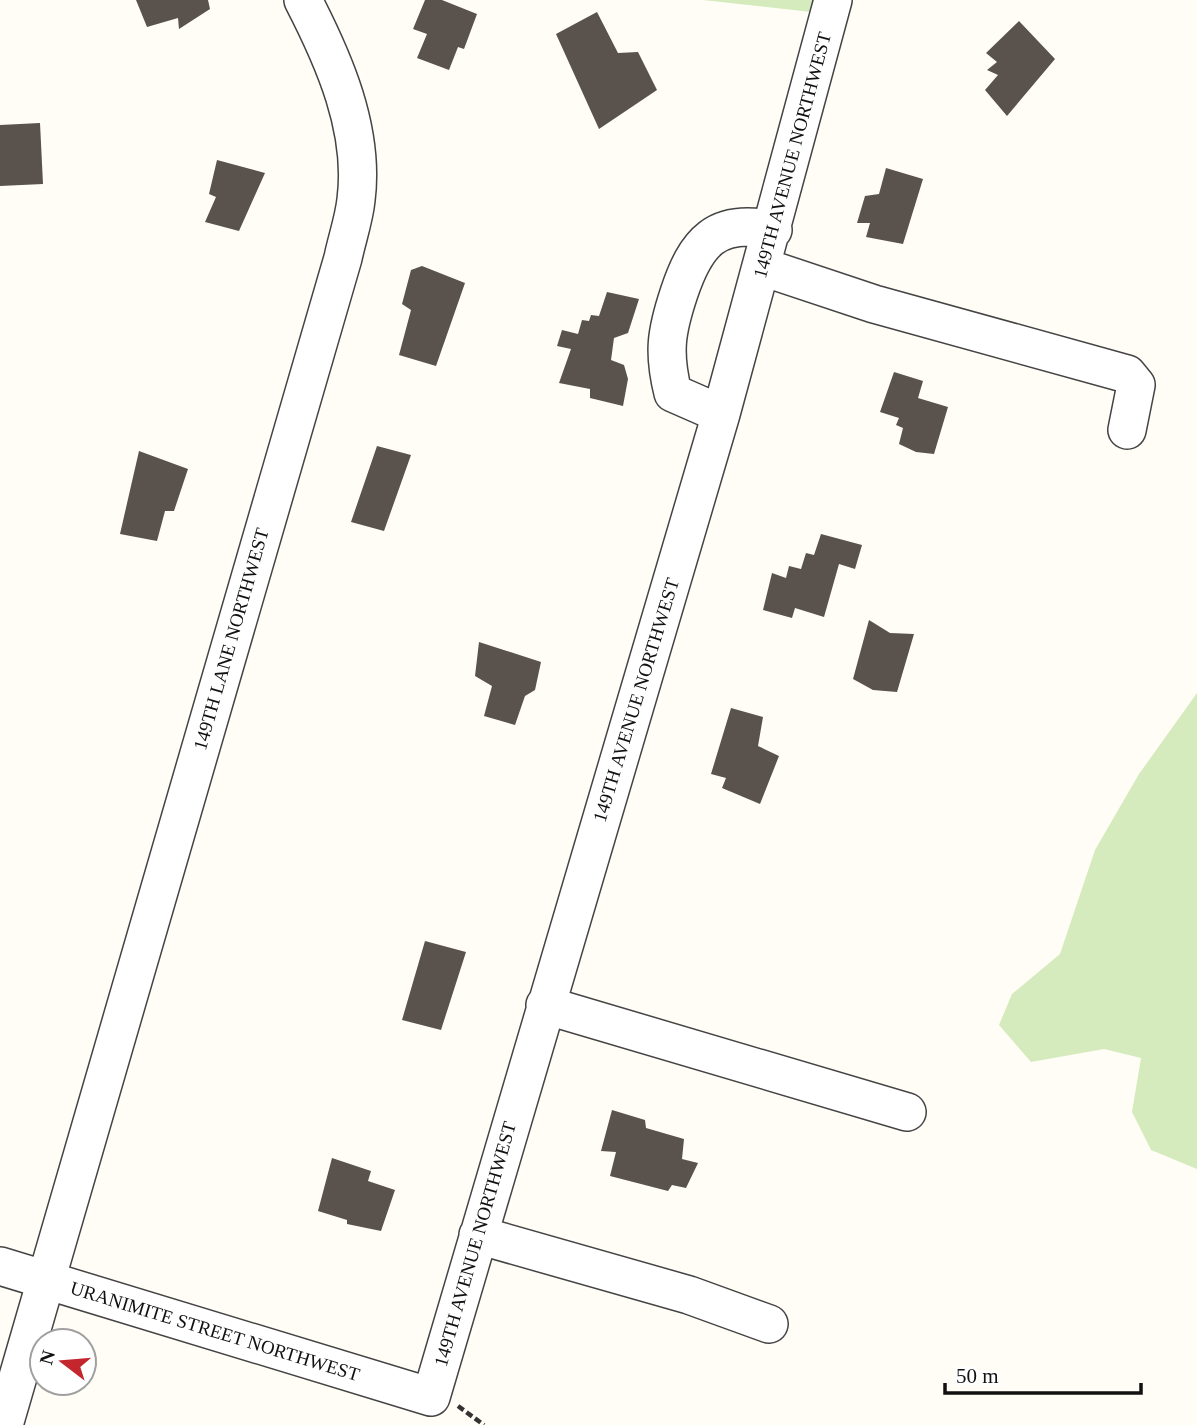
<svg xmlns="http://www.w3.org/2000/svg" width="1197" height="1425" font-family="Georgia,serif">
	<rect width="100%" height="100%" fill="#fffdf5"/>
	<path fill="#d5ebbd" d="M703,0H833L829,14Z
		M1197,693V1169L1151,1150L1132,1112L1141,1058L1104,1049L1031,1062L999,1025L1012,994L1060,954L1095,850L1139,774Z"/>
	<path fill="#5a524d" d="M136,0H208L210,9L179,29L178,18L147,27Z
		M425,0H442L477,14L464,49L458,47L449,70L417,58L427,34L413,29Z
		M597,12L618,53L638,52L657,90L599,129L556,34Z
		M1019,21L1055,59L1007,116L985,90L998,75L987,70L997,62L986,53Z
		M40,123L43,184L0,186V125Z
		M217,160L265,173L239,231L205,222L216,197L209,194Z
		M886,168L923,179L903,244L866,237L870,223H857L865,196L879,194Z
		M422,266L465,283L436,366L399,355L411,310L402,304L411,270Z
		M607,292L639,299L628,333L614,338L611,360L624,365L628,379L623,406L590,398V389L559,383L571,349L557,346L562,330L578,334L582,320L589,321L591,315L599,316Z
		M894,372L923,381L918,398L948,407L934,454L916,452L899,444L903,428L896,425L899,418L880,412Z
		M377,446L411,455L384,531L351,522Z
		M139,451L188,469L174,511H165L157,541L120,534Z
		M821,534L862,545L855,569L839,564L824,617L795,608L792,618L763,610L772,573L786,578L789,566L801,569L806,553L814,555Z
		M869,620L890,633L914,634L897,692L873,690L853,679Z
		M479,642L541,662L535,690L525,696L515,725L484,716L492,686L475,676Z
		M731,708L763,717L758,746L779,756L760,804L722,788L726,778L711,774Z
		M425,941L466,952L441,1030L402,1020Z
		M612,1110L645,1120L646,1128L684,1139L682,1159L698,1163L686,1188L672,1185L668,1191L610,1176L616,1152L601,1151Z
		M332,1158L371,1171L368,1181L395,1190L381,1231L347,1224V1220L318,1211Z"/>
	<g fill="none" stroke-linecap="round" stroke-linejoin="round">
		<g stroke="#444" stroke-width="40">
			<path id="minor" d="M763,267L874,304L1127,374L1136,385L1127,430
				M721,414L673,393C663,353 666,332 679,293C696,242 716,218 773,230
				M545,1005L907,1112
				M478,1235L689,1295L769,1324
				M0,1266L431,1397L721,414L833,0
				M4,1425L343,258C347,239 354,219 356,200C365,130 334,60 303,0"/>
		</g>
		<path stroke="#333" stroke-width="4.5" stroke-dasharray="7 3.5" stroke-linecap="butt" d="M458,1406L484,1425"/>
		<use href="#minor" stroke="#fff" stroke-width="37"/>
	</g>
	<g text-anchor="middle" dominant-baseline="central" stroke-width="7" stroke-linejoin="round" paint-order="stroke">
		<g font-size="19" fill="#111" stroke="#fff">
			<text transform="translate(792 155) rotate(-75)">149TH AVENUE NORTHWEST</text>
			<text transform="translate(231 639) rotate(-74)">149TH LANE NORTHWEST</text>
			<text transform="translate(636 700) rotate(-73)">149TH AVENUE NORTHWEST</text>
			<text transform="translate(475 1244) rotate(-74)">149TH AVENUE NORTHWEST</text>
			<text transform="translate(215 1331) rotate(17)">URANIMITE STREET NORTHWEST</text>
		</g>
	</g>
	<g transform="translate(63 1362) rotate(286)"><circle r="33" fill="#ffffff" stroke="#a0a0a0" stroke-width="2"/>
	<path d="M0-5L12 26L0 18L-12 26Z" fill="#c4262e"/>
	<text y="-10" font-size="19" font-weight="bold" text-anchor="middle" fill="#111111">N</text>
	</g>
	<path d="M945 1383v10h196v-10" fill="none" stroke="#111111" stroke-width="3.5"/>
	<text x="956" y="1383" font-size="21" fill="#111111" stroke="#ffffff" stroke-width="5" paint-order="stroke">50 m</text>
</svg>
